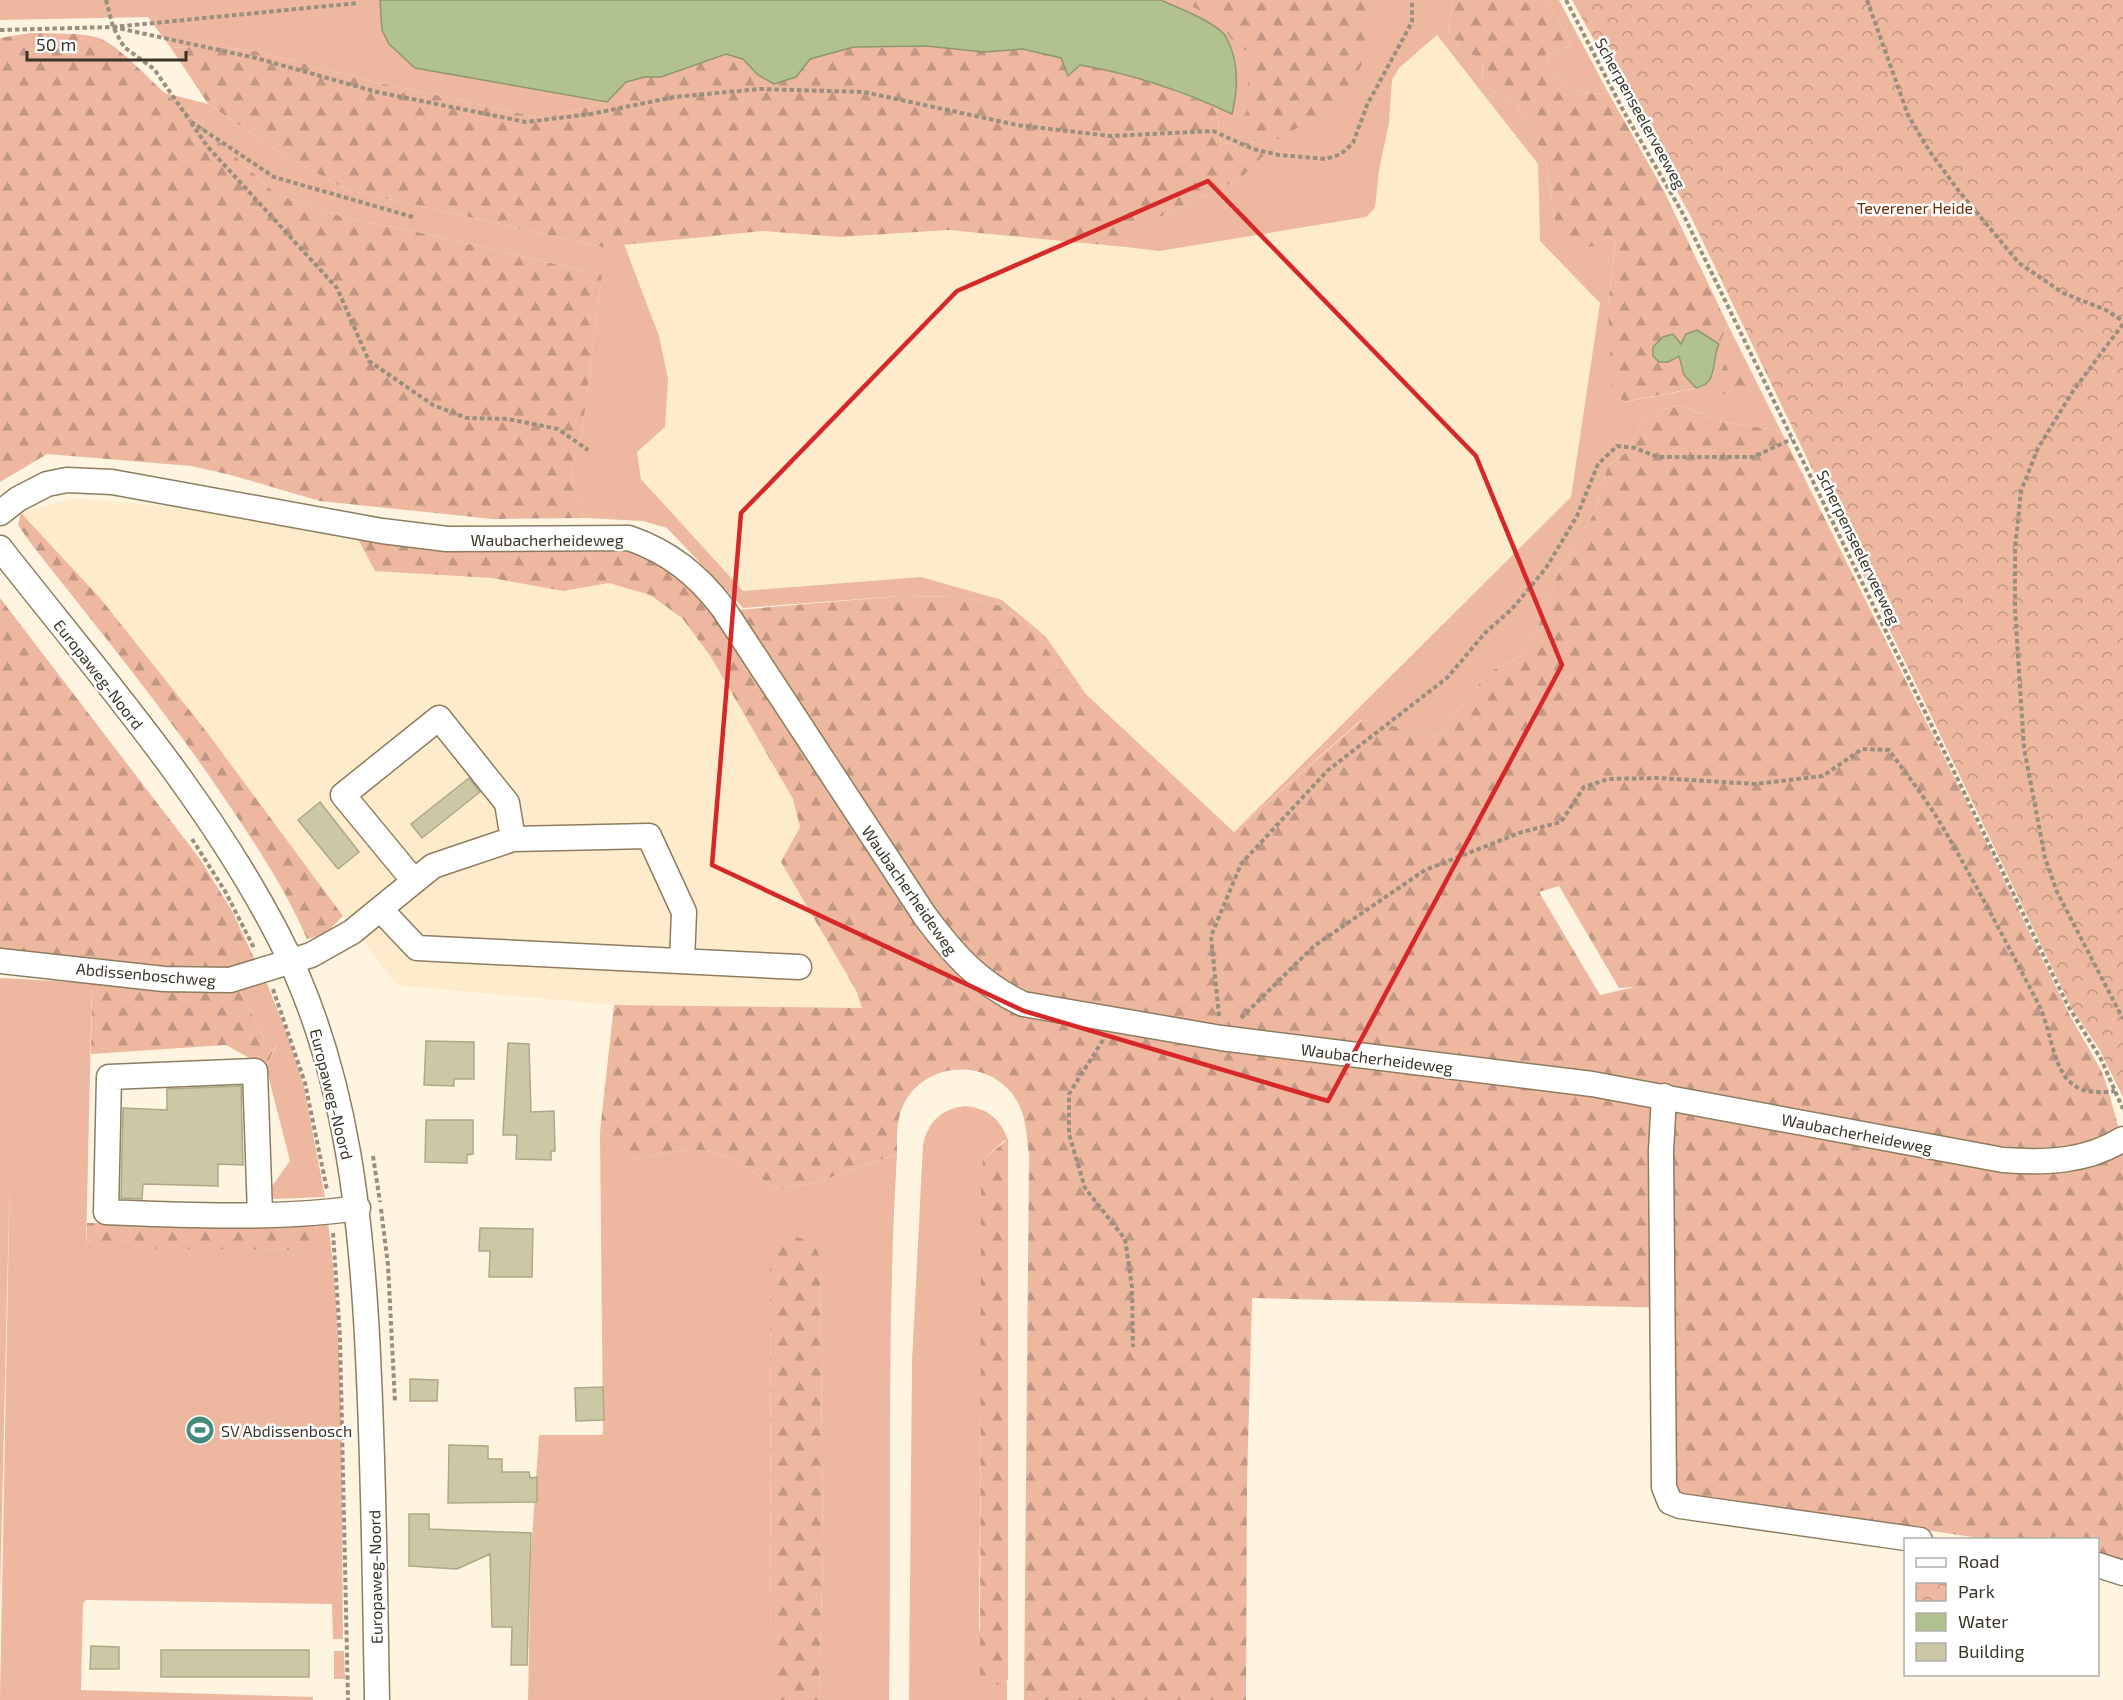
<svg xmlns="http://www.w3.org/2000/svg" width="2123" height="1700" font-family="'Exo 2',sans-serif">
	<defs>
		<pattern id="forest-firs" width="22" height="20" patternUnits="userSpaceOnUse" patternTransform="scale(1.5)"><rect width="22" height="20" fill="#edb7a0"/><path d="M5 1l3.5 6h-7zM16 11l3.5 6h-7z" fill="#c19682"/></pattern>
		<pattern id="park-crowns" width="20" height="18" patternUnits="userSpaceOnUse" patternTransform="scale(1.5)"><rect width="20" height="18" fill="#edb7a0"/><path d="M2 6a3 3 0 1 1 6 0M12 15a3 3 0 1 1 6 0" fill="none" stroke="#c19682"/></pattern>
	</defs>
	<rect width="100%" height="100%" fill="#fff4e0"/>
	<path fill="#fdebcb" d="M1437,35L1538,164L1540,241L1600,303L1571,497L1234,832L1086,694L1046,637L921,577L743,591L641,479L637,452L665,427L659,336L624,244L763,231L839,237L949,230L1159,251L1366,217L1375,208L1379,170L1389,123L1392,80L1399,68Z
		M72,498L174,507L357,537L492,578L563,591L609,583L650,595L682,618L711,657L793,799L800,827L781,862L856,990L862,1008L614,1005L397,985L100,598L21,513Z"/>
	<path fill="#edb7a0" d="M0,0H380L382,30L415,68L607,102L542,118L375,82L251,50L208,46L171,48L148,17L0,20Z
		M1161,0H1454L1448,27L1460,50L1482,59L1483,85L1517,105L1546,160L1554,218L1616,240L1608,304L1625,402L1703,387L1713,376L1717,348L1728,325L1781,431L1717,421L1680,405L1645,415L1628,451L1608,466L1593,515L1559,571L1538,627L1521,656L1491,671L1466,698L1440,735L1361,720L1234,832L1571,497L1600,303L1540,241L1538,164L1437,35L1399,68L1392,80L1389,123L1379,170L1375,208L1366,217L1159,251L1125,247L1149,222L1240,179L1257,142L1221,144L1216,107L1231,114C1238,89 1240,60 1226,37C1217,22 1177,8 1161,0Z
		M1547,0H1559L1609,94C1570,93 1563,89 1545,55L1572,45Z
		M161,92L208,104L288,158L348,190L602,247L624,244L659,336L668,379L665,427L637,452L641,479L743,591L921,577L1002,600L1046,637L1086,694L1061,671L1034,629L998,605L961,597L900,596L743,608L667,528L643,521L584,518L570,471L582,434L602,275L409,230L349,219L276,194L177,103Z
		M264,976L289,1039L304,1087L325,1197L273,1199L272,1186L290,1161L266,1067L276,1046L267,1045L238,985Z
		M0,978L92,983L86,1247L318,1250L316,1224L328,1222C346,1359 341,1501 343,1639H333L332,1604L86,1600L83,1603L81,1690L313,1697V1700H0L10,1168L0,1596Z
		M965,1106C988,1108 1002,1120 1009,1143L1005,1140L983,1160L979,1630L1006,1683L1007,1681V1700H909L912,1362L923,1145C928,1122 941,1109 965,1106Z
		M600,1132L613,1137L635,1160C698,1143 725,1145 774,1189L815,1183L897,1154C886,1336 892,1518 889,1700H819L823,1550L820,1258H770L771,1700H528L531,1554L539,1435H602L603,1431Z
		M334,1651H344L345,1679H334Z"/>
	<path fill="url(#forest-firs)" fill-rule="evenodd" d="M1191,0H1367L1375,41L1340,103L1278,139L1230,134L1251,106L1247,76L1270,48L1256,54L1238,47L1214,17L1191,6Z
		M1454,0H1547L1572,45L1545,55C1563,89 1570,93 1609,94L1664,191L1728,325L1719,344L1697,330L1681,344L1668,362L1679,356L1684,375L1696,388L1624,402L1612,389L1608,304L1616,240L1574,251L1554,218L1546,160L1517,105L1483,85L1482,59L1460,50L1448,27Z
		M30,33C52,34 78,32 99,38C120,45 156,88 177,103L276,194L349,219L409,230L602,275L582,434L570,471L584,518L493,519L320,501L231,475L191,466L47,454L0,482V38Z
		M208,46L251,50L375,82L542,118L607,102L626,82L645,77H661L726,54L743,59L758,75L796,77L810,59L854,47L926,46L984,52L1024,49L1152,82L1216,107L1221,144L1257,142L1273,146L1240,179L1149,222L1125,247L949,230L839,237L763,231L602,247L348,190L288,158L208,104L171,48Z
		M1731,351L1747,383L1736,401L1713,388Z
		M1680,405L1717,421L1781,431L1964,797L2068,1012L2102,1072L2108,1089L2123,1144V1561L2098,1557V1540L1986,1539L1677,1493L1674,1308L1252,1298L1247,1482L1246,1700H1024L1029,1155C1026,1136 1027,1118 1017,1101C991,1056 922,1060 902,1108C896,1122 897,1139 897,1154L815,1183L774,1189C725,1145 698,1143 635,1160L613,1137L600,1132L614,1005L862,1008L856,990L781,862L800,827L793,799L711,657L682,618L650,595L609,583L563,591L492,578L375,571L357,537L439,548L641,552L661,559L714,612L900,596L961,597L998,605L1034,629L1061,671L1234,832L1362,720L1440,735L1466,698L1491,671L1521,656L1538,627L1559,571L1593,515L1608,466L1628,451L1645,415ZM1559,886L1619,988L1634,987L1600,995L1539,892Z
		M21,513L100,598L206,731L343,916L325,934L307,939C287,892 258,848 229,805C168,713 97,628 29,541L18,525Z
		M0,598L200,859L232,911L255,960L230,975L0,954Z
		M92,983L238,985L267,1045H276L266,1067L226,1045L91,1054Z
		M1008,1139V1679L1002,1685L980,1682L981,1183L983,1160Z
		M87,1223L316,1224L319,1250L86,1248Z
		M791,1237C806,1237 816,1244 820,1258L823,1550L819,1700H771L770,1258L777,1244Z"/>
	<path fill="url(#park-crowns)" d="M1572,0H2123V1097L2098,1047L2072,1009L1690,215Z"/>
	<path fill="#b2c28e" stroke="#8e976f" stroke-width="1.5" d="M380,0H1161C1177,8 1217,22 1226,37C1239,60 1238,89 1232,114C1183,91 1133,74 1080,65L1068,76L1061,58L1023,49L984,52L926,46L854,47L810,59L796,77L774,84L758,75L743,59L726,54L661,77H645L626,82L607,102L415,68L389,44L382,30Z
		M1697,330L1719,344C1711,360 1719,384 1696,388L1684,375L1679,356L1668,362H1659L1653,356V347L1663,337L1673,334L1681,344L1686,334Z"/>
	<path fill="#ccc8a5" stroke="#aca986" stroke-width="1.5" d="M469,778L480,792L422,838L411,824Z
		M320,802L359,852L338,869L298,820Z
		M426,1041L474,1042V1079H454V1086L424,1085Z
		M508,1043L529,1044L531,1112L554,1111L555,1151H551V1160L516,1159L517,1135H503Z
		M241,1086L243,1165L218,1164V1186L143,1184L142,1199L121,1198L123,1108L167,1110V1089Z
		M426,1120H473V1154L467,1155V1163L425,1162Z
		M480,1228L533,1229L532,1277H489L490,1251H479Z
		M410,1379L438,1380L437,1401H410Z
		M603,1387L604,1420L576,1421L575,1388Z
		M449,1445L488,1446V1459H502V1472H529L530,1478L537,1477V1502L448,1503Z
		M409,1514H429V1529L531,1533L527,1665H511L512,1627H492L490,1554L457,1569L409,1566Z
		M91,1646L119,1647V1669H90Z
		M161,1650H309V1677H161Z"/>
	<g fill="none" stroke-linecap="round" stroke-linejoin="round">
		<g stroke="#8d7d5f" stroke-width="27">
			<path id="minor" d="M0,513L18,499L47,484L67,480L112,482L382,531L447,539L629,538C669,552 697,574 723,608L925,916C954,955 979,983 1023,1004L1221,1038L1592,1084L2003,1160C2046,1163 2086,1162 2123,1139
				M0,548C98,673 206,795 279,937C349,1072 363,1229 369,1378C374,1486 375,1593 377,1700
				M414,881L343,795L439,718L507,803L513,839
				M380,909L433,866L513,839L649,836L684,912L682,961
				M0,961L164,979L230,980L311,955L352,932L380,909L417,948L799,967
				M1664,1096L1661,1151L1664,1487L1670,1502L1680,1506L1920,1540
				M260,1214L255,1071L109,1077L106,1212C189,1215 275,1220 358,1208
				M2098,1565L2123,1573"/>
		</g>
		<path stroke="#988f7f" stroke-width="4" stroke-dasharray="4.5 3" stroke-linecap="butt" d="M106,0L113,27L124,47L154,69L190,121
			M1566,0L1624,112L1683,214L2068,1006L2101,1059L2123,1109
			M1867,0L1908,115L1930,152L1958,190L2019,263L2063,293L2106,310L2123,321
			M113,27L256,58L377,92L526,122L591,114L674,97L760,89L864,92L1017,125L1110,136L1213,131L1253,149L1279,155L1326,159L1341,154L1353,143L1367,105L1412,22V0
			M0,30L113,27L358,3
			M413,217L274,177L190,121L207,146L337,288L369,361L433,405L467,418L508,419L558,429L588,450
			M2123,324L2073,391L2038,448L2021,491L2015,549V609L2024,748L2045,858L2057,892L2123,1019
			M192,839L225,891L255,950
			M273,989L305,1083L327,1190
			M1219,1016L1211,936L1241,864L1327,771L1448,677L1485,633L1512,609L1546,568L1577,516L1598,464L1617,446L1635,448L1658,457H1753L1792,439
			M1241,1018L1314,946L1425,870L1522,832L1561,822L1584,787L1608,779L1659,778L1755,784L1823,776L1862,749L1889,750C1907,775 1927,800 1942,826C1976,884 2007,944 2038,1003C2050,1026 2052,1062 2068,1080C2081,1094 2098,1093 2115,1091
			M1103,1040L1069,1094V1134L1085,1188L1125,1239L1132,1287L1133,1347
			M373,1156L380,1202
			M381,1209L388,1265L395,1402
			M333,1233L340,1337L348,1700"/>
		<use href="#minor" stroke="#fff" stroke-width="24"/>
	</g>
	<path fill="none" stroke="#d62828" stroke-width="4.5" stroke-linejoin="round" d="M1208,181L1476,456L1562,665L1328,1101L1024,1011L712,865L741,513L957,291Z"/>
	<defs>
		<g id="stadium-disc" transform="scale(1.5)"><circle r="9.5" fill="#468a7e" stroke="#fff"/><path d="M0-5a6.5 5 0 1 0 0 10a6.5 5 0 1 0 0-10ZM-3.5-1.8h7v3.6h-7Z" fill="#fff"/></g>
	</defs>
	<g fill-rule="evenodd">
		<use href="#stadium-disc" x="200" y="1430"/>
	</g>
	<g text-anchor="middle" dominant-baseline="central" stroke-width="5" stroke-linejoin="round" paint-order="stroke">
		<g font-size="16" fill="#3b3427" stroke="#fff">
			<text transform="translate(1641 113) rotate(61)">Scherpenseelerveeweg</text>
			<text x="547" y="539">Waubacherheideweg</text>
			<text transform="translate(1859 547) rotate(64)">Scherpenseelerveeweg</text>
			<text transform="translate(99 674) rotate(52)">Europaweg-Noord</text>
			<text transform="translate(910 890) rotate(55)">Waubacherheideweg</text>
			<text transform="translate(146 974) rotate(5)">Abdissenboschweg</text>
			<text transform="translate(1377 1058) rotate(7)">Waubacherheideweg</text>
			<text transform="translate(332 1094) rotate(76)">Europaweg-Noord</text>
			<text transform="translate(1857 1133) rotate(11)">Waubacherheideweg</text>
			<text transform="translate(375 1577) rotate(-91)">Europaweg-Noord</text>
		</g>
		<g font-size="16" fill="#6c2b05" stroke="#fff">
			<text x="1915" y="207">Teverener Heide</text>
		</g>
		<g font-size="16" fill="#3b3427" stroke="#fff" text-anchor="start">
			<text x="221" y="1430">SV Abdissenbosch</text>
		</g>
	</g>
	<rect x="1904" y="1538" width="195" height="138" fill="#ffffff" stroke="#b1aea9" stroke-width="1.5"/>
	<rect x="1916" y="1558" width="30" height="9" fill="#ffffff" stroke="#b1aea9" stroke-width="1.5"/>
	<text x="1958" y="1568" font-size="18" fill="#3b3427">Road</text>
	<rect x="1916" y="1583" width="30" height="18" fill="url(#park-crowns)" stroke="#b1aea9" stroke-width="1.5"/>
	<text x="1958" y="1598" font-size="18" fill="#3b3427">Park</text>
	<rect x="1916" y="1613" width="30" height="18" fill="#b2c28e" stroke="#b1aea9" stroke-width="1.5"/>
	<text x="1958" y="1628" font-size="18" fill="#3b3427">Water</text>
	<rect x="1916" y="1643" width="30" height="18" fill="#ccc8a5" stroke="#b1aea9" stroke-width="1.5"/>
	<text x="1958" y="1658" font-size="18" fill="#3b3427">Building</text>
	<path d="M27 51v9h159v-9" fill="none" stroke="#3b3427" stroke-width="3"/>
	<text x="36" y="51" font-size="18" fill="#3b3427" stroke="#ffffff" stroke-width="4.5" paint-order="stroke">50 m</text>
</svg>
